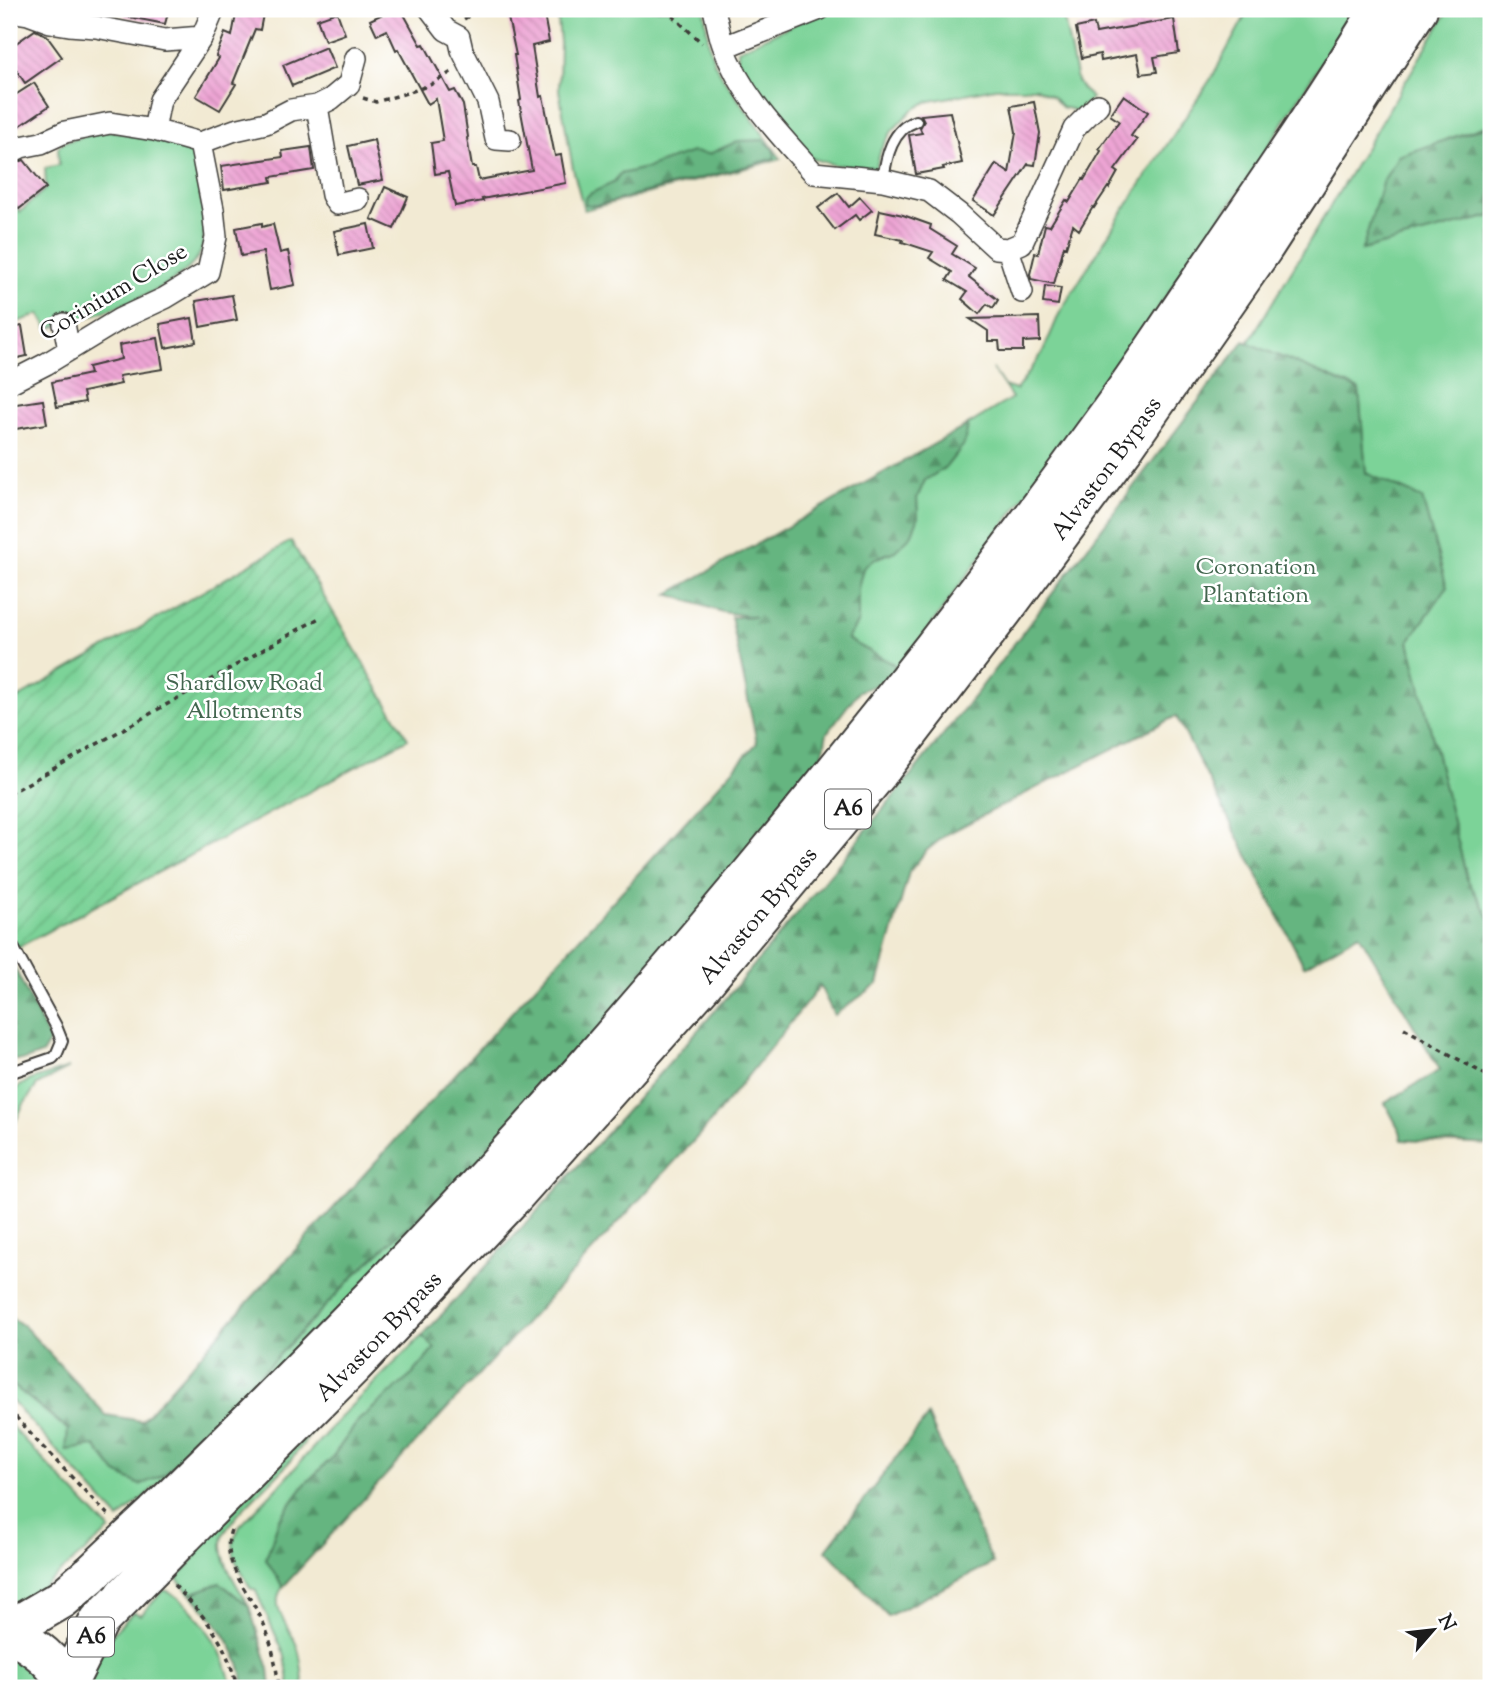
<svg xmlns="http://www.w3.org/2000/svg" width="1500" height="1697" font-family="'Sorts Mill Goudy',serif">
	<defs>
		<pattern id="forest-firs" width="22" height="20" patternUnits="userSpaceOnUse" patternTransform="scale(1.75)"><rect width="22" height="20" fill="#65b580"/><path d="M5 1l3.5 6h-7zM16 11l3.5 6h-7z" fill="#529268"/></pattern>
		<pattern id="garden-furrows" width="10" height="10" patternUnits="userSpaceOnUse" patternTransform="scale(1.75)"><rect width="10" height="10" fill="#7cd398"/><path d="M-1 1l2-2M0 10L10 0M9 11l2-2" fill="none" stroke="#6bb582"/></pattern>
		<pattern id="building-back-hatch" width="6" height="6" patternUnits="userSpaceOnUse" patternTransform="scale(1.75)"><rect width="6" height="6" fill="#eda4d4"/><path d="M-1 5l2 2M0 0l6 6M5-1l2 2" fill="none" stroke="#cb8db5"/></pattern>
	</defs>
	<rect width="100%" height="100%" fill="#fff"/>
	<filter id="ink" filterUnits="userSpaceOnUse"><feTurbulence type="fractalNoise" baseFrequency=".0143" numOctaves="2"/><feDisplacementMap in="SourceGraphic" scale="14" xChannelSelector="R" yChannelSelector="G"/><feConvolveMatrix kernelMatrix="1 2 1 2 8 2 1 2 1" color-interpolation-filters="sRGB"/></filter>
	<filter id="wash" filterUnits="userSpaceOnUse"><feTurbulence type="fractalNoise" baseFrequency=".00686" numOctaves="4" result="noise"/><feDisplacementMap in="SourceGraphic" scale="28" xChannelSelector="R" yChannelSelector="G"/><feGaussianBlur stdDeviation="1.57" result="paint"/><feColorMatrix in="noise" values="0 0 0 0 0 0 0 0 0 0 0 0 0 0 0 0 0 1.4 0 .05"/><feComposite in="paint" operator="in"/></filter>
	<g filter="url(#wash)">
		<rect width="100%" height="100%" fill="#f2ead3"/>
		<path fill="#7cd398" stroke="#4c785a" stroke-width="2" d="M557,9H704L709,45L714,62L723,78L781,159L584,210L573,169L559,90L560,42Z
			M827,9H1067L1064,19L1077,81L1082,89L1092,98L1077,111L1062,107L1053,97L1036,88H995L926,102L911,111L892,131L881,149L876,168L834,165L811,158L777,122L738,60V50Z
			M1249,9H1355L1249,177L1090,406L900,668L847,639L858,622V588L863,568L874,559L895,551L918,519L917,498L925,480L945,468L964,444L968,425L1012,398L992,368L1004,386L1016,390L1043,352L1060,312L1125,208L1212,77Z
			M1449,9H1491V124L1398,156L1362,249L1491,216V921L1467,879L1409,641L1447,587L1366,473L1359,390L1248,343Z
			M108,130L192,148C197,176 207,217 203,244C196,289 86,317 48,329L40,314L15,323L13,313H9V198L20,212L46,188L45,168L59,165L58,147L64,142Z
			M69,1068L37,1085L22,1107L9,1137V1093L28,1081Z
			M499,1148L251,1402L119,1519L9,1398V1382L68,1430L95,1446L116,1473L164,1475L357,1273L443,1194Z
			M422,1336L435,1348L412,1375L359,1420L331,1459L306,1483L279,1520L266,1559L283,1587C267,1607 292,1628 298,1649C302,1661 302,1675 304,1688H290L285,1656L255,1589H251L234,1558L233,1541L240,1526L276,1489L347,1410Z
			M320,1421C309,1437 297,1453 284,1468C270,1483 229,1519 223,1537C217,1558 239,1588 249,1606L220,1583L190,1594L177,1579L197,1555L194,1551Z
			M9,1424L110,1530L27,1601L9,1608Z
			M164,1590C184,1594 214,1637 222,1656C227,1666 229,1677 232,1688H131L121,1683L118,1688H89C84,1657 114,1632 134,1612L141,1615Z
			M9,1653L34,1671L48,1688H9Z"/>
		<path fill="url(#forest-firs)" stroke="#40684e" stroke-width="2" d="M1491,125V216L1362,250L1382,183L1398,156Z
			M763,140C770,145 775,149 775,158C729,172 683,183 638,194C623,198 598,209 585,204V198L591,193L613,183L620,174L646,168L692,152L709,154L738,141Z
			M1244,341L1359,390L1366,473L1422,498L1447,587L1409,641L1467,879L1491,921V1145L1402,1140L1400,1131L1385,1103L1440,1070L1359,934L1304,966L1176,716L947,834L926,851L909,872L878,984L834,1015L820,986L709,1124L283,1587L266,1559L279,1520L306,1483L331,1459L359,1420L412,1375L435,1348L422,1336L552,1195L729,995L842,860L976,694Z
			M968,425L964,444L945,468L925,480L917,498L918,519L911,536L895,551L874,559L863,568L858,588V622L847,639L900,668L889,681L859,691L827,733L820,768L499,1148L443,1194L357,1273L164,1475L140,1485L116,1473L95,1446L66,1450L68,1429L9,1382V1316L24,1326L106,1415L142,1421L237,1314L757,743L731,617H755L722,612L668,594Z
			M9,956L50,1041L42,1054L25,1060H9Z
			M928,1416L993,1563L888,1616L826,1550Z
			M220,1583L249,1606L269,1669L271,1688H245C240,1650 217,1621 190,1594Z"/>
		<path fill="url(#garden-furrows)" stroke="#4c785a" stroke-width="2" d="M291,541L408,739L9,952V703Z"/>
		<g id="blocks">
			<path fill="url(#building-back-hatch)" d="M125,9H169L165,24L124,16Z
				M237,9H264L260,30L255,29L233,83L236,84L220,110L196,96L219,58L216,56L225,33L232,36Z
				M393,9H401L421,45L424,44L450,92L455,90L463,105L468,137L467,138L472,167H476L479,180L532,170L519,101L521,100L514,55H516L507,13L528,9H543L549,42L532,46L540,97L543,96L555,156L561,155L566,183L482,199L483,201L455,206L448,172L435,174L431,143L443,141L436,99L428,104L398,49L396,50L387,30L377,35L370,20Z
				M337,12L345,34L325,41L317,19Z
				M1174,19L1179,53L1154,57L1157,72L1141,74L1137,54L1101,61L1100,54L1082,58L1076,28L1094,24L1096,33Z
				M35,30L46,35L62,57L25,83L9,59V48Z
				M326,47L335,68L292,86L283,65Z
				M34,83L49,106L9,133V99Z
				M1124,95L1148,112L1131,136L1137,140L1115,170L1118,172L1109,188L1108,187L1094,208L1093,207L1079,230L1073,225L1066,247L1064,246L1054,284L1031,279L1030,274L1035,253L1038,254L1045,225L1050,226L1066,200L1069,202L1083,179L1084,180L1101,151L1099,149L1119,121L1110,115Z
				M1034,102L1040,133L1035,165L1028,164L994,215L973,201L996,164L1009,173L1016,132L1011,106Z
				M950,112L962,163L943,167L944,169L916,174L909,135L922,133L920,128L924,121L921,115Z
				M374,140L383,180L357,185L348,146Z
				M311,147L314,170L271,177L272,182L224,190L221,166L283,157L282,151Z
				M24,160L46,188L19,209L9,196V166Z
				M385,187L408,197L394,229L371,219Z
				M838,193L849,207L860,197L872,210L859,220L855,215L835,230L818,208Z
				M880,210L903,215L931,225L930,229L957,246L952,254L975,268L969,277L998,300L993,308L987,304L979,314L962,299L967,292L947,280L952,272L929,258L933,252L902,242L903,240L875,234Z
				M262,223V227L273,224L280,253L288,251L295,285L270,290L263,252L241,256L236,228Z
				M368,224L373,248L339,255L334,231Z
				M1045,286L1061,288L1058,305L1043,303Z
				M232,295L237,320L200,327L196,301Z
				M1039,317L1040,341L1023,342V351H1000L999,341H988V331L970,319Z
				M192,318L196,342L165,348L160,324Z
				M22,326L27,356L9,360V329Z
				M158,338L163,369L119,376L121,384L83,392L85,402L57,407L52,382L90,374L88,367L121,359L119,345Z
				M43,400L47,424L9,430V405Z"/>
		</g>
	</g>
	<g filter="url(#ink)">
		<use href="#blocks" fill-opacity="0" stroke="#3c3b37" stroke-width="2"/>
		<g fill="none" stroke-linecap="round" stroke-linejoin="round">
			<g stroke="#3c3b37" stroke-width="14">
				<path id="lane" d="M883,180C886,157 892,129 916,121
					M9,1073L53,1058L57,1053L62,1041L56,1026L13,947"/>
			</g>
			<g stroke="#3c3b37" stroke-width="24">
				<path id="street" d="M214,9L202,37L160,100L154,130L200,143L235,130L266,123L291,110L317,106L332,195L337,204L358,199
					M430,9L446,30L459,37L462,50L488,102L496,139L510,140
					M714,9C717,21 719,34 723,45C741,96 779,134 814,173L883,180L929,191L959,214L996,248L1008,249L1022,243L1074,129L1098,105
					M9,11L28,14L50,22L69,25L96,27L165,40L202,37
					M724,47L820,9
					M317,106L331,99L349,84L356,58
					M9,153L21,147L41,143L65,132L110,123L154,130
					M1008,249L1022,292
					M64,324L69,350
					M9,383L46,364L120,319L165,298L208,272L216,237L213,209L200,143"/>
			</g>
			<g stroke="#3c3b37" stroke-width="42">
				<g id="highway">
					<path d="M155,1514C301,1371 446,1225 582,1071C765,863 940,647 1102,423C1133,381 1162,337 1191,294C1256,200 1321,106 1380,9"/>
					<path id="s1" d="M184,1535L354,1365L512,1198L702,985L879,772L1003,611L1123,449L1264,247L1418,9"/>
					<path d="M9,1630L62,1599L91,1574"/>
					<path d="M9,1632C35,1647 55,1660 68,1688"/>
					<path d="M67,1685L99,1621L125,1595"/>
				</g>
			</g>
			<path stroke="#3c3b37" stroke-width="3.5" stroke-dasharray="5 5" stroke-linecap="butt" d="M665,9L702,43
				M464,19L479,9
				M363,98L376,102L410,92L430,85L453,71
				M9,794L319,618
				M1404,1028L1491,1078
				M9,1409L36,1440L111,1518
				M231,1530C220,1561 249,1593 262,1620C272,1642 276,1664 279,1688
				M174,1585C207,1619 226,1640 237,1688"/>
			<use href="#lane" stroke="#fff" stroke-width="10"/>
			<use href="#street" stroke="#fff" stroke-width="21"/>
			<use href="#highway" stroke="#fff" stroke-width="38"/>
			<g stroke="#3c3b37" stroke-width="42" stroke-linecap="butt">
				<path id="highway-bridge" d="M91,1574L155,1514
					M125,1595L184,1535"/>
			</g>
			<use href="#highway-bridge" stroke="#fff" stroke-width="38"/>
		</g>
	</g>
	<g text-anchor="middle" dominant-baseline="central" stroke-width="5" stroke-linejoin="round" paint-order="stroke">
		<g fill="#fff" stroke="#606060" stroke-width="2">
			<rect x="825" y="789.5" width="46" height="39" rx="5"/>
			<rect x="68" y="1617.5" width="46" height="39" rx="5"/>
		</g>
		<g font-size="23" font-weight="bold" fill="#1c1c1c">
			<text x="848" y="809">A6</text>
			<text x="91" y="1637">A6</text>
		</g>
		<g font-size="24" fill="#1c1c1c" stroke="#fff">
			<text transform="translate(114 293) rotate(-31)">Corinium Close</text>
			<text stroke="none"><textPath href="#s1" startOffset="1412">Alvaston Bypass</textPath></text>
			<text stroke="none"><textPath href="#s1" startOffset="845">Alvaston Bypass</textPath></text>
			<text stroke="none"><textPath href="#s1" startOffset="278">Alvaston Bypass</textPath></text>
		</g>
		<g font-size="24" fill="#42654e" stroke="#fff">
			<text x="1256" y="568">Coronation<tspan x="1256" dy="28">Plantation</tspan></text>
			<text x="244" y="684">Shardlow Road<tspan x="244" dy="28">Allotments</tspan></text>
		</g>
	</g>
	<rect width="1500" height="1697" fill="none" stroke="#fff" stroke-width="35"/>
	<g transform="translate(1433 1630) rotate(62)" stroke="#ffffff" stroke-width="5" paint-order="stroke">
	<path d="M0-5L12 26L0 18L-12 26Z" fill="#1c1c1c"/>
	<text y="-10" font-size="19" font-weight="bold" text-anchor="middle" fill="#1c1c1c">N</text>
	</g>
</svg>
